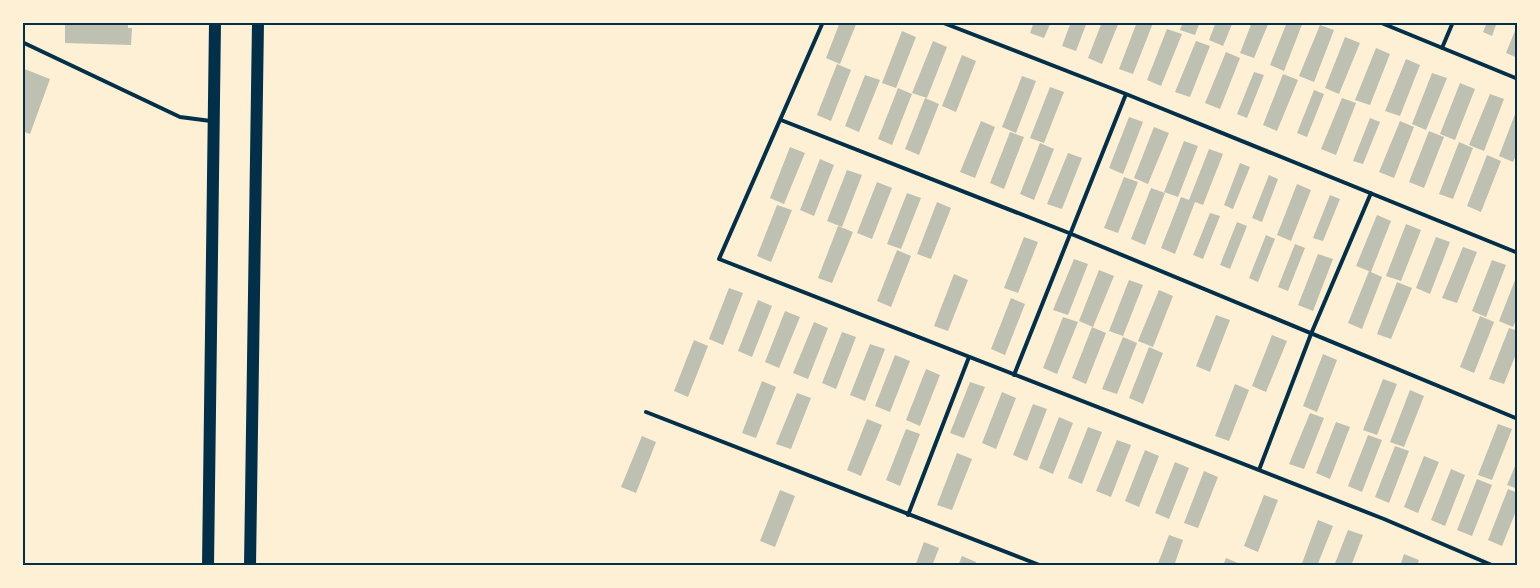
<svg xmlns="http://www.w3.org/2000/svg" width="1540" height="588" font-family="Spectral,serif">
	<rect width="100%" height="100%" fill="#fdf0d5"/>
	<path fill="#bec0b2" d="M65,22H128V28H132L131,45L65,43Z
		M840,22H857L840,64L826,58Z
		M1034,22H1051L1044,38L1030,33Z
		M1071,22H1087L1076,51L1062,46Z
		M1102,22H1119L1102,64L1088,58Z
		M1137,22L1153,23L1133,74L1119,69Z
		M1183,22H1200L1195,35L1180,30Z
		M1216,22H1233L1223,46L1209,40Z
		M1252,22H1269L1254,58L1240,53Z
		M1287,22H1303L1284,71L1270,65Z
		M1487,22H1497L1492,36L1483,32Z
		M1518,23V58L1506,53Z
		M1320,25L1334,30L1314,82L1299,76Z
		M1167,29L1182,34L1161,86L1147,80Z
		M902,31L916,37L896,88L882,83Z
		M1345,37L1360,43L1339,94L1325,88Z
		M933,41L947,47L927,98L912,93Z
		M1196,41L1210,46L1190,97L1175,92Z
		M1376,48L1390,54L1370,105L1355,100Z
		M1226,52L1240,58L1220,109L1205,103Z
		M962,55L976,61L956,112L942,106Z
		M1406,59L1420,65L1400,116L1385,111Z
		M837,64L851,70L831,121L817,115Z
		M22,68L50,79L30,134L22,131Z
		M1254,72L1264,75L1247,118L1237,114Z
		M1432,73L1447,78L1426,130L1412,124Z
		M1283,74L1298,80L1277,131L1263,125Z
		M865,75L880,80L859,132L845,126Z
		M1022,76L1036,81L1016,133L1002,127Z
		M1460,83L1475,89L1455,140L1440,134Z
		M1050,87L1064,92L1044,143L1030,138Z
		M898,88L912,94L892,145L878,139Z
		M1314,90L1324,94L1307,137L1297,133Z
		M1490,94L1504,99L1484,151L1469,145Z
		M925,98L939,104L919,155L905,149Z
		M1342,98L1356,103L1336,155L1321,149Z
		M1517,109L1518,151L1513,162L1499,156Z
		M1129,117L1143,122L1123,174L1109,168Z
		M1370,118L1380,122L1363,164L1353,161Z
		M981,121L995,127L975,178L960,172Z
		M1400,121L1414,127L1394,178L1379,172Z
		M1154,127L1169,133L1148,184L1134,178Z
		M1429,131L1444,137L1424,188L1409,182Z
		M1010,132L1024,137L1004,189L990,183Z
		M1184,141L1198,146L1178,197L1164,192Z
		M1459,142L1473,148L1453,199L1439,194Z
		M1040,143L1054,149L1034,200L1020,194Z
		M790,147L805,153L784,204L770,198Z
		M1209,149L1223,154L1203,205L1195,202L1175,254L1161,248L1181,197L1189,200Z
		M1068,153L1082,158L1062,209L1047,204Z
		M1487,155L1501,161L1481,212L1467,206Z
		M820,159L834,165L814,216L800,210Z
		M1240,163L1250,167L1233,209L1224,205Z
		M847,170L862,175L842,227L827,221Z
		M1269,175L1278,179L1262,222L1252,218Z
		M1124,177L1138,182L1118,233L1104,228Z
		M877,182L892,188L872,239L857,233Z
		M1297,184L1311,190L1291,241L1277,235Z
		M1151,188L1165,193L1145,245L1131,239Z
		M907,193L921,198L901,249L887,244Z
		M1330,195L1340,199L1323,241L1313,238Z
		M937,202L951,208L931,259L917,254Z
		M777,205L792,210L771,262L757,256Z
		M1210,213L1220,216L1203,259L1193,255Z
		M1377,215L1391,221L1371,272L1382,277L1362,329L1348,323L1369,271L1356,266Z
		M1237,222L1247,226L1230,269L1220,265Z
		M1406,224L1421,230L1401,281L1386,276Z
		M838,226L853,232L832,283L818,278Z
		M1266,235L1275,239L1258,282L1249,278Z
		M1024,237L1038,242L1018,293L1004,288Z
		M1436,237L1450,242L1430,294L1416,288Z
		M1295,244L1305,248L1288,291L1278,287Z
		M1463,247L1477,252L1457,303L1442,298Z
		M897,250L911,256L891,307L877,301Z
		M1318,254L1333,259L1313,311L1298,305Z
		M1074,259L1088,264L1068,315L1053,310Z
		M1492,260L1506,265L1486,317L1472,311Z
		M1099,270L1114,276L1093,327L1079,321Z
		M954,274L968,280L948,331L934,326Z
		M1517,275L1518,316L1513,327L1499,321Z
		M1129,280L1143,285L1123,336L1109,331Z
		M1397,282L1412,288L1391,339L1377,334Z
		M729,288L743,293L723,345L709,339Z
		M1159,290L1173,296L1153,347L1138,341Z
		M1011,298L1025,304L1005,355L991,349Z
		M758,300L772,306L752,357L738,351Z
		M785,311L800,317L779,368L765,362Z
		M1216,315L1230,320L1210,372L1196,366Z
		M1480,316L1494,322L1474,373L1460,367Z
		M1063,317L1078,322L1057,374L1043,368Z
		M814,322L828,328L808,379L793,373Z
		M1092,327L1106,333L1086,384L1072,378Z
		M1509,328L1518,331V349L1504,384L1489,379Z
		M842,332L856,337L836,389L822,383Z
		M1272,335L1287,341L1266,392L1252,386Z
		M1123,337L1137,343L1117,394L1102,389Z
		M694,340L708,346L688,397L674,391Z
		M870,344L885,349L865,401L850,395Z
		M1149,347L1163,353L1143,404L1129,398Z
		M1323,354L1337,360L1317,412L1303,406Z
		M895,355L910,361L890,412L875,406Z
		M926,369L940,375L920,426L906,420Z
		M1383,379L1397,384L1377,435L1363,430Z
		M762,381L776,387L756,438L742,433Z
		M970,382L985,387L964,438L950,433Z
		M1235,384L1249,390L1229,441L1215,436Z
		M1410,390L1424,396L1404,447L1390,442Z
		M1002,392L1016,398L996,449L982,443Z
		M797,393L811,398L791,449L776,444Z
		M1033,404L1047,409L1027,461L1013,455Z
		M1310,413L1324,418L1304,469L1289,464Z
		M1059,417L1073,423L1053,474L1039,468Z
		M867,419L882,425L861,476L847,470Z
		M1336,422L1350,427L1330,479L1316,473Z
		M1498,424L1512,429L1492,480L1478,475Z
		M1088,427L1102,432L1082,484L1068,478Z
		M906,429L920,434L900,486L886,480Z
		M1368,435L1382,440L1362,492L1348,486Z
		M642,436L656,442L636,493L621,487Z
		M1117,440L1131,445L1111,497L1096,491Z
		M1395,446L1409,451L1389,503L1375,497Z
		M1145,450L1159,456L1139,507L1125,501Z
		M957,453L972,459L952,510L937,505Z
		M1424,456L1439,462L1418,513L1404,507Z
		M1518,459V489L1507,485Z
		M1175,462L1189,468L1169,519L1155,513Z
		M1451,469L1465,475L1445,526L1431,520Z
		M1204,471L1218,477L1198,528L1184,523Z
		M1477,479L1492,485L1472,536L1457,530Z
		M1508,489L1518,493V506L1502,546L1488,540Z
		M780,490L795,496L775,547L760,541Z
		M1264,495L1278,500L1258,552L1244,546Z
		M1318,520L1333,526L1317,566H1301Z
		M1348,530L1363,535L1351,566H1334Z
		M1169,535L1183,540L1174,566H1157Z
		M924,542L939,548L932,566H915Z
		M1404,554L1419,560L1417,566H1400Z
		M962,556L976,562L975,566H958Z
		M1226,558L1240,564L1239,566H1223Z"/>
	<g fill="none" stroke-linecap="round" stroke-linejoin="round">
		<path stroke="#003049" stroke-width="4" d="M823,22L719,259L1384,519L1494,566
			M941,22L1126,94L1518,253
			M1379,22L1518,79
			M22,42L180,117L211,121
			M1442,48L1453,22
			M781,120L1069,233L1518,419
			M1014,375L1126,94
			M646,412L1042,566
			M1259,470L1311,334L1371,193
			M908,515L969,357"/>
		<path stroke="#003049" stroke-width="12" d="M208,566L215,22
			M250,566L258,22"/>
	</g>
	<rect width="1540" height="588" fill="none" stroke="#fdf0d5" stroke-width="48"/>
	<rect x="24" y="24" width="1492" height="540" fill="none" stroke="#003049" stroke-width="2"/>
</svg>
